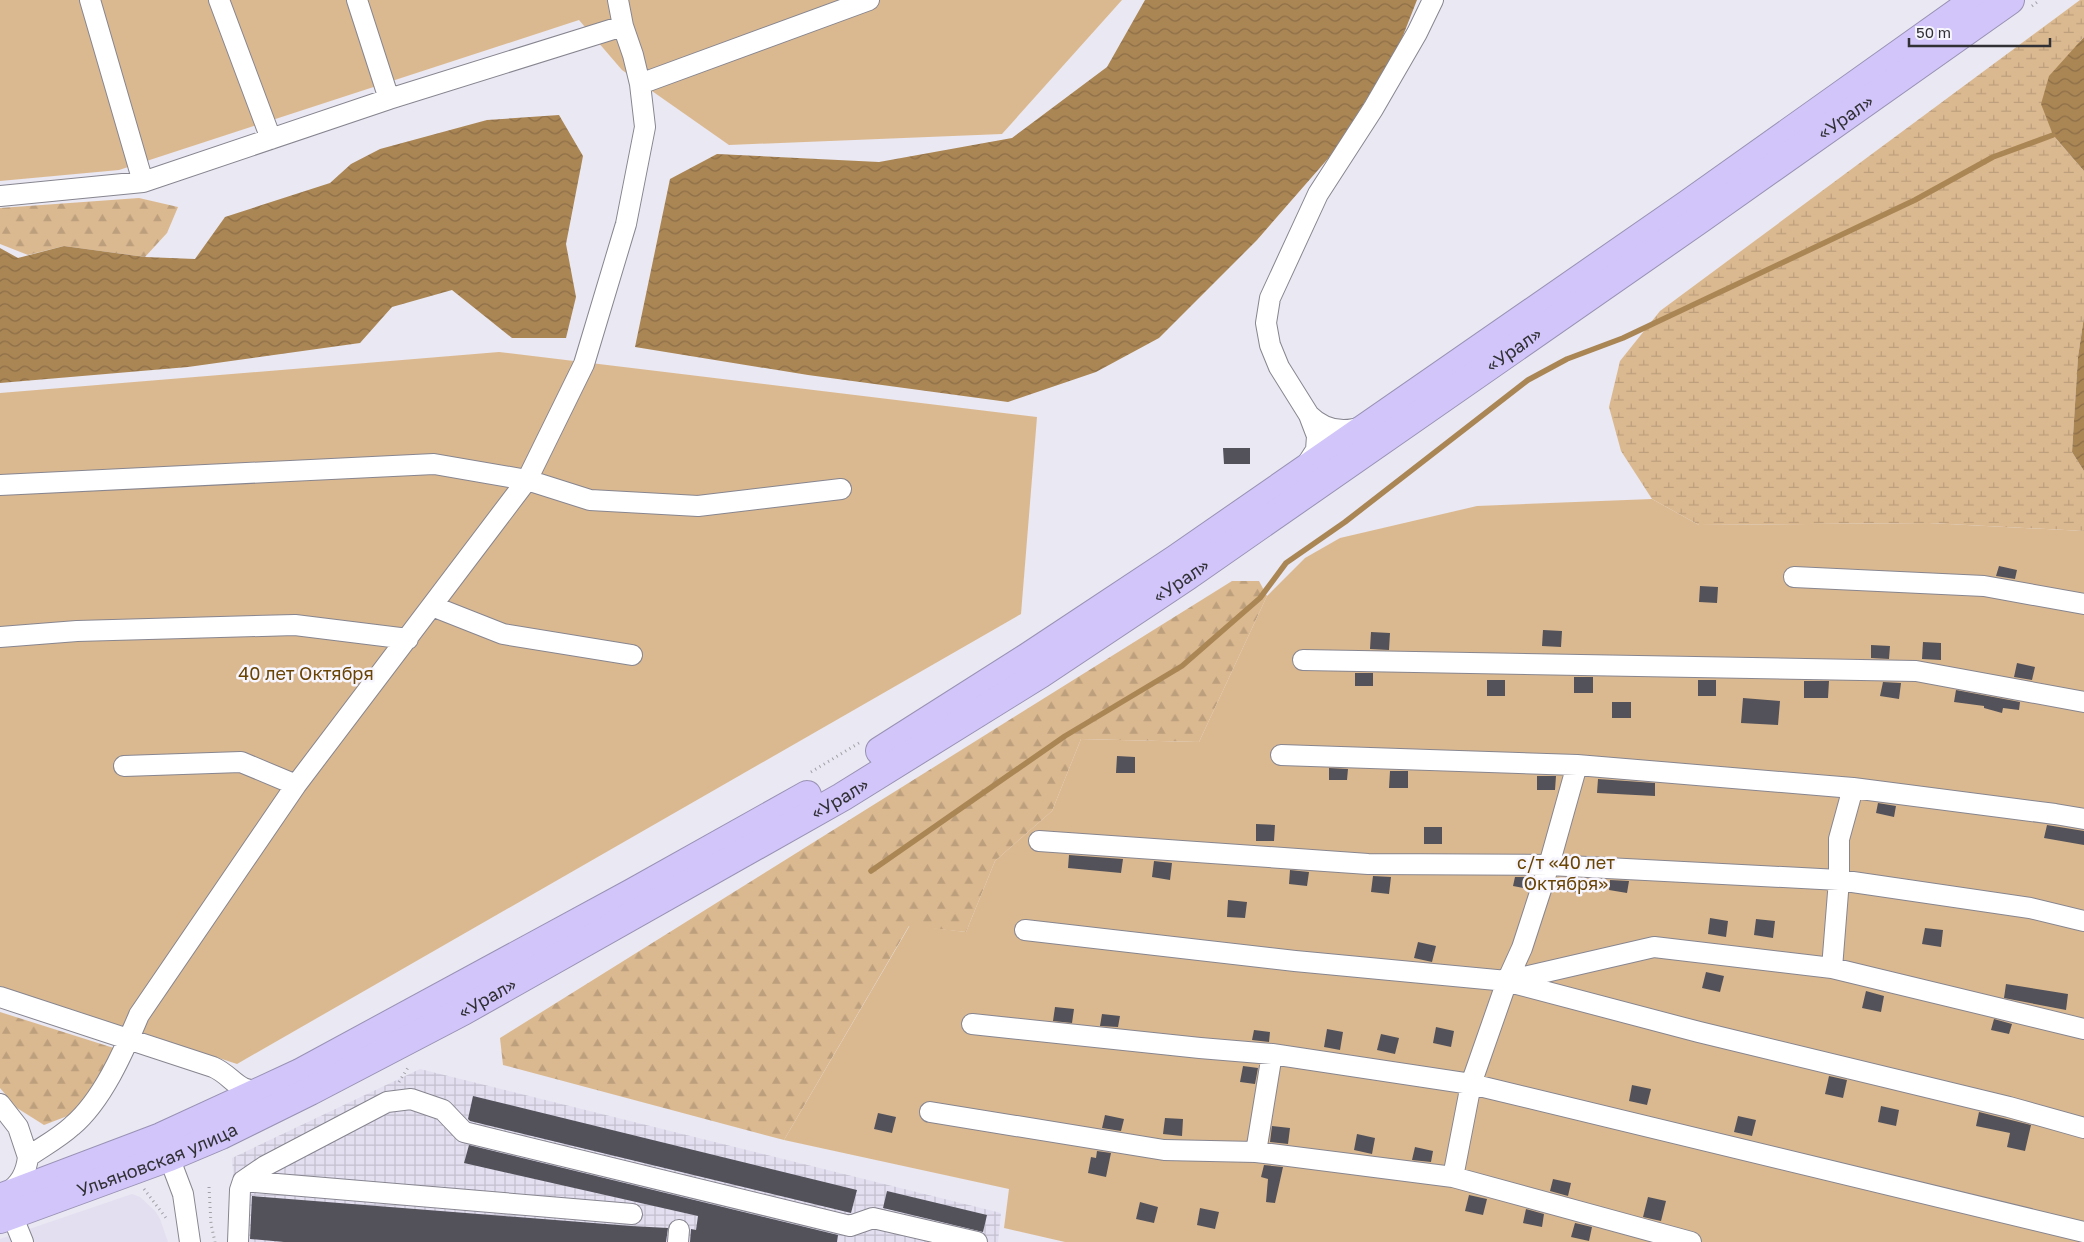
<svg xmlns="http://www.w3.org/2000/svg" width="2084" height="1242" font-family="'Golos Text',sans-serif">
	<defs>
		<pattern id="industrial-grid" width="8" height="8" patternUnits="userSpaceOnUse" patternTransform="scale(1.25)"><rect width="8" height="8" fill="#e3dff1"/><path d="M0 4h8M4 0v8" fill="none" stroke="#c3c0cf"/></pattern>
		<pattern id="forest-firs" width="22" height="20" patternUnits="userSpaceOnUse" patternTransform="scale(1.25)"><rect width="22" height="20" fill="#dbb990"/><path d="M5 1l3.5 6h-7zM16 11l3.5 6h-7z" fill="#bc9f7d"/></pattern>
		<pattern id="wetland-marsh" width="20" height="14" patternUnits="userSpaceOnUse" patternTransform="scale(1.25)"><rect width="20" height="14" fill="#dbb990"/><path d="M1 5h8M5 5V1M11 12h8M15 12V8" fill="none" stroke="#bc9f7d"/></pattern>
		<pattern id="water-waves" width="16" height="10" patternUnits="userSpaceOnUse" patternTransform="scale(1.25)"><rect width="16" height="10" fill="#ab8655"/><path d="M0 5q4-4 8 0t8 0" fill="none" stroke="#8c6e47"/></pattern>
	</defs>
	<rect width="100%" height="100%" fill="#eae8f2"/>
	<path fill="#e3dff1" d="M132,1194L140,1197L155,1211L160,1219L168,1242H0V1239Z"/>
	<path fill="url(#industrial-grid)" d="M420,1069L1001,1213L998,1242H238L232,1158Z"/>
	<path fill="url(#forest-firs)" d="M139,198L178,207L167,233L145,257L64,246L28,255L0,244V208Z
		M1232,581H1259L1267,596L1199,742L1081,739L1052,811L995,861L966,932L909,926L784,1140L503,1065L500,1038Z
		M0,1012L117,1049L87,1102L70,1115L44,1125L17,1108L0,1088Z"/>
	<path fill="url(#wetland-marsh)" d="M2080,0H2084V37L2080,41L2053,135L2084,171V317L2078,357L2072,452L2084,471V531L1929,523L1699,525L1652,499L1621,451L1609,407L1620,361L1660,311Z"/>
	<path fill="#dbb990" d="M0,0H1122L1002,134L729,145L622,70L579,20L119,170L0,181Z
		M499,352L1037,417L1021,614L237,1064L0,986V393Z
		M1652,499L1699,525L1929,523L2084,531V1242H1065L1004,1228L1009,1189L784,1140L910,925L966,932L995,861L1052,811L1081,739L1199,742L1267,596L1305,558L1340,538L1477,506Z"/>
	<path fill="url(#water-waves)" d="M1145,0H1417L1397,51L1332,154L1257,240L1159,338L1096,372L1008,402L808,375L635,347L670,179L717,154L879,162L1012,138L1107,67Z
		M2084,37V171L2053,135L2041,104L2049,76Z
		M559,115L583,156L566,244L576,297L566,338H512L452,290L392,307L360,343L188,367L0,383V248L18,258L64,246L145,257L195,259L225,217L330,183L351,164L380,149L487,120Z
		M2084,317V471L2072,452L2078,357Z"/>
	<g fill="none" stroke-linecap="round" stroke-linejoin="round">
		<path stroke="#ab8655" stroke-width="5.5" d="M871,871L1065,736L1182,666L1260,598L1286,563L1345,522L1528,380L1567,359L1623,338L1915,200L1993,157L2053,135"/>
	</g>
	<path fill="#53525a" d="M1223,448H1250V464H1224Z
		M1999,566L2017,570L2015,579L1996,576Z
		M1700,586L1718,587L1717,603L1699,602Z
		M1543,630L1562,631L1561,647L1542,646Z
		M1371,632L1390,633L1389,650L1370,649Z
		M1923,642L1941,643V660L1922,659Z
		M1871,645L1890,646L1889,659L1871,658Z
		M2017,663L2035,667L2032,680L2014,677Z
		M1355,673H1373V686H1355Z
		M1574,677H1593V693H1574Z
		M1487,680H1505V696H1487Z
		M1698,680H1716V696H1698Z
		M1804,681H1829L1828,698H1804Z
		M1883,682L1901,683L1899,699L1880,696Z
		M1956,690L2020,702L2019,710L2003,708L2002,713L1984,708V706L1954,702Z
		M1743,698L1780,701L1778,725L1741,723Z
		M1612,702H1631V718H1612Z
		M1117,756L1135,757V773H1116Z
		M1329,768L1348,769L1347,780H1329Z
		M1390,771H1408V788H1389Z
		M1537,776H1556L1555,790H1537Z
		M1598,779L1655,783V796L1597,793Z
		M1878,803L1896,806L1894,817L1876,813Z
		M1256,824L1275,825L1274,841H1256Z
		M2047,825L2084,831V845L2044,838Z
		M1424,827H1442V844H1424Z
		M1069,855L1123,859L1121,873L1068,868Z
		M1154,861L1172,863L1170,880L1152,877Z
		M1290,870L1309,872L1307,886L1289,884Z
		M1373,876L1391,877L1389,894L1371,892Z
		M1515,877H1533L1529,889L1513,886Z
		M1566,878L1585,879L1583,893L1564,891Z
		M1610,880L1629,881L1627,893L1609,890Z
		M1228,900L1247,902L1245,918L1227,917Z
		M1710,918L1728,921L1726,937L1708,934Z
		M1756,919L1775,921L1773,938L1754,935Z
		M1925,928L1943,930L1941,947L1922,944Z
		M1418,942L1436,946L1432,962L1414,958Z
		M1706,972L1724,976L1720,992L1702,988Z
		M2006,984L2068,994L2066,1010L2004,998Z
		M1866,991L1884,996L1881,1012L1862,1008Z
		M1055,1007L1074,1009L1072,1023L1053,1021Z
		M1102,1014L1120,1016L1118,1027L1100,1026Z
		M1994,1019L2012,1024L2009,1034L1991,1030Z
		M1436,1027L1454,1031L1451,1047L1433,1043Z
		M1327,1029L1343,1032L1340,1050L1324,1047Z
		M1254,1030L1270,1032L1269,1042L1252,1040Z
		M1381,1034L1399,1038L1395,1054L1377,1050Z
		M1243,1066L1258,1068L1255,1084L1240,1082Z
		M1829,1076L1847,1080L1843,1098L1825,1094Z
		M1632,1085L1651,1089L1647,1105L1629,1101Z
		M473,1096L857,1190L851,1213L470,1121L468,1119Z
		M1881,1106L1899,1110L1896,1126L1878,1122Z
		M1979,1112L2031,1125L2025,1151L2007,1147L2010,1133L1976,1126Z
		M878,1113L896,1117L892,1133L874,1129Z
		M1105,1115L1124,1119L1121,1131L1102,1128Z
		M1738,1116L1756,1120L1752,1136L1734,1132Z
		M1165,1118L1183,1119L1182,1136L1163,1134Z
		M1272,1126L1290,1128L1288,1144L1270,1142Z
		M1357,1134L1375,1138L1372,1154L1354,1150Z
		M469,1145L838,1235L837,1242H690L691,1229L696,1230L698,1216L464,1163Z
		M1415,1147L1433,1151L1431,1162L1412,1160Z
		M1097,1151L1111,1153L1106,1177L1088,1173L1091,1157L1096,1158Z
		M1264,1165L1283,1167L1275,1203L1266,1202L1268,1179L1261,1177Z
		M1553,1179L1571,1183L1568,1196L1550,1191Z
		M887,1191L987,1215L983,1232L883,1208Z
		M1469,1195L1487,1199L1483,1215L1465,1211Z
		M252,1196L631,1226L668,1228L666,1242H284L250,1239Z
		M1648,1197L1666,1201L1661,1221L1643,1217Z
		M1140,1202L1158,1207L1154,1223L1136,1219Z
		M1200,1208L1219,1212L1215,1229L1197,1225Z
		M1526,1209L1544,1214L1542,1227L1523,1223Z
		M1575,1223L1592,1227L1589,1241L1571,1237Z"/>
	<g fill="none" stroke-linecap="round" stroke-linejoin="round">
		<g stroke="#87858f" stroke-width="22">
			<path id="minor" d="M90,0L143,182
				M219,0L271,139
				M357,0L389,99
				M640,84L869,0
				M0,196L143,182L389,99L623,26
				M1309,415C1324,430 1343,434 1364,426
				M1305,467L1316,450L1317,436L1309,415L1279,367L1270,345L1266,323L1270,298L1318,194L1373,109L1417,33L1433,0
				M0,485L434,464L527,480L590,500L698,506L841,489
				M1794,577L1984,586L2084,604
				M432,606L503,634L632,655
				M0,637L77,631L295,625L408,639
				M1303,660L1916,671L2084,702
				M1281,755L1577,765L1853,788L2055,814L2084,819
				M124,766L241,762L296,785
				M1039,841L1368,864L1549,865L1839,880L2030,908L2084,921
				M1025,930L1295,961L1507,981L1654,947L1832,968L2084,1029
				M1832,968L1839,880V839L1853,788
				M1509,982L1699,1032L2009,1107L2084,1128
				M0,997L213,1067C234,1076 236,1094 264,1090
				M972,1024L1200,1048L1272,1054L1471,1084L2084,1232
				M0,1104L18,1127L28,1157
				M930,1112L1164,1150L1256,1152L1453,1177L1691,1242
				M1256,1152L1272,1054
				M169,1157L183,1194L190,1242
				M1453,1177L1471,1084L1507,981L1522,948L1549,865L1577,765
				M243,1181L632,1214
				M6,1194C20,1184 26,1174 28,1157C42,1147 59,1138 72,1126C102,1101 124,1051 139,1015L296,785L527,480L584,364L626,224L645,127L640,84L633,55L623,26L618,0
				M12,1215L23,1242
				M238,1242L240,1190L243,1181L265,1166L387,1102L411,1099L443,1110L464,1132L850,1226L873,1218L977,1242
				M678,1242L679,1230"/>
		</g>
		<g stroke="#9991b4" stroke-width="30">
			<g id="highway">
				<path d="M880,751L1028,657L1176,559L1688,204L1975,0"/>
				<path d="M0,1198L161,1137L300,1073L632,893L807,795"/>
				<path id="s1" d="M0,1219L169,1157L221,1135L310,1091L463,1011L842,797L1040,674L1187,576L1700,219L2010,0"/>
			</g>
		</g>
		<path stroke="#a09fa6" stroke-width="3" stroke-dasharray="1 4" stroke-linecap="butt" d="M2032,6L2040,0
			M811,772L859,743
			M399,1082L409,1066
			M209,1187L211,1224L215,1242
			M144,1189L166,1218"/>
		<use href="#minor" stroke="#fff" stroke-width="20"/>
		<use href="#highway" stroke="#d1c5f9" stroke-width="28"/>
	</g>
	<g text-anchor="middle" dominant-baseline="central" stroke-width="5" stroke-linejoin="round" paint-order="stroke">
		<g font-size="18" fill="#313034" stroke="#f7f5fe">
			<text stroke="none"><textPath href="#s1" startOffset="2156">«Урал»</textPath></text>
			<text stroke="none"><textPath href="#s1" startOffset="1751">«Урал»</textPath></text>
			<text stroke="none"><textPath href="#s1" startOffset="1346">«Урал»</textPath></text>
			<text stroke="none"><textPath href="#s1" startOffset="941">«Урал»</textPath></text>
			<text stroke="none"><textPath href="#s1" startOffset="536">«Урал»</textPath></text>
			<text stroke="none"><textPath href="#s1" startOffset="168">Ульяновская улица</textPath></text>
		</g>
		<g font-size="18" fill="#6a4403" stroke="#f7f5fe">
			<text x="306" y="673">40 лет Октября</text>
			<text x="1566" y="862">с/т «40 лет<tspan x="1566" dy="21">Октября»</tspan></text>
		</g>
	</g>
	<path d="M1909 38v8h141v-8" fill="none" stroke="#313034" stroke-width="2.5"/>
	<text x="1916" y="38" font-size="15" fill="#313034" stroke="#f7f5fe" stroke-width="4" paint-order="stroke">50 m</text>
</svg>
